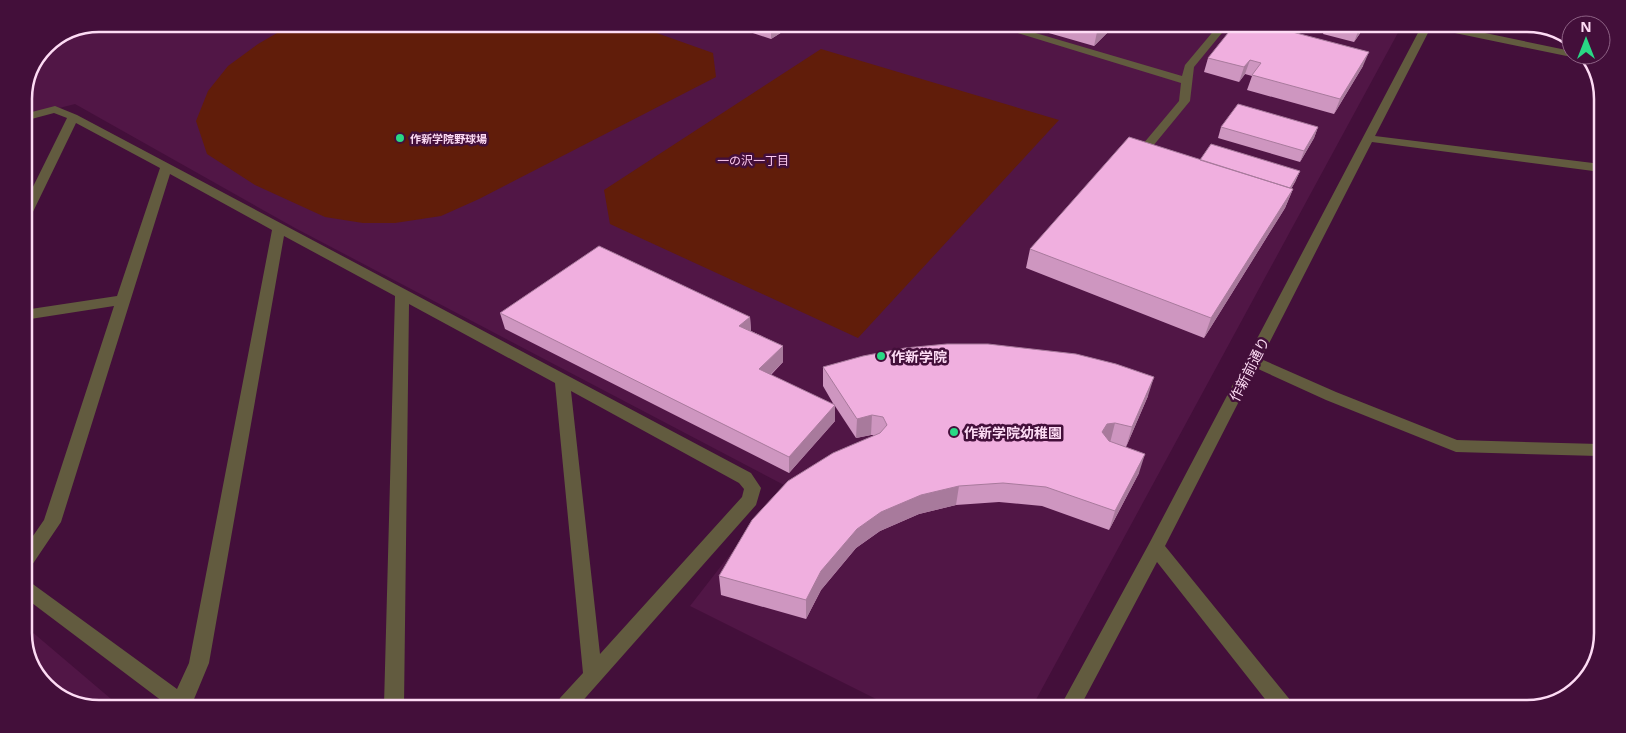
<svg xmlns="http://www.w3.org/2000/svg" width="1626" height="733" font-family="'Noto Sans','Noto Sans JP',sans-serif">
	<rect width="100%" height="100%" fill="#430f3a"/>
	<path fill="#511646" d="M99,24L1400,29L1032,707H892L690,606L784,485L295,228L75,104L24,117V95L46,46Z
		M24,625L117,704L70,703L37,676L24,639Z"/>
	<path fill="#611d0a" d="M291,25L637,26L713,53L716,77L479,199L441,216L395,223H363L325,217L255,185L207,154L196,121L208,91L228,66L258,44Z
		M821,49L1059,120L858,338L610,224L604,190Z"/>
	<g fill="none" stroke-linecap="round" stroke-linejoin="round">
		<path fill="#625b3f" fill-rule="evenodd" d="M998,27H1015L1182,76L1185,65L1216,28H1226L1194,67L1190,101L1153,146L1149,148L1143,144L1179,101L1181,83Z
			M1420,29H1430L1375,136L1601,164V172L1372,142L1261,359L1336,392L1457,440L1599,444L1598,456L1456,452L1326,400L1256,368L1165,546L1291,701L1294,708H1272L1157,562L1080,707H1060L1150,542Z
			M1445,29H1466L1571,51V55H1587L1591,61L1450,32Z
			M55,106L77,115L751,473L761,488L756,505L579,705H557L560,698L583,673L555,383L409,304L404,705H384L395,296L284,236L209,663L192,704H166L24,597V579L30,582L177,689L189,663L272,230L170,174L61,522L30,568L24,570V549L44,520L114,306L24,320V310L117,296L160,168L76,123L30,218L24,222V205L67,118L54,113L24,121V114ZM571,391L739,483L744,489L742,497L600,654Z"/>
	</g>
	<path fill="#ce96c0" d="M732,26L790,27L771,39Z
		M1028,27L1110,28L1109,31L1094,46Z
		M1325,29H1363L1354,42L1323,34Z
		M1208,58L1363,66L1334,114L1247,90L1252,76L1245,74L1239,82L1204,72Z
		M1221,127H1318L1314,138L1300,162L1218,138Z
		M1200,160L1300,171L1295,182L1291,189H1293L1285,208L1204,338L1026,268L1030,249Z
		M500,313L750,317L751,331L783,346V362L771,375L834,405L823,386V367L1148,396L1126,447L1139,473L1109,530L1042,506L999,502L956,505L919,514L880,531L856,548L821,590L806,619L721,595L719,576L874,435H871L856,438L835,406V421L789,473L505,329Z"/>
	<path fill="#a87a9c" d="M771,26L790,27L771,39Z
		M1101,28H1110L1109,31L1094,46L1097,32Z
		M1359,29H1363L1354,42Z
		M1369,52L1363,66L1334,114L1340,99Z
		M1250,60L1245,74L1239,82L1244,67Z
		M1318,127L1314,138L1300,162L1304,151Z
		M1300,171L1295,182L1284,201L1289,190Z
		M1293,189L1285,208L1204,338L1211,318Z
		M750,317L751,333L739,326Z
		M783,346V362L760,385L759,369Z
		M1154,377L1148,396L1126,447L1132,427Z
		M835,405V421L789,473V457Z
		M872,415L871,435L856,438L857,419Z
		M1115,423L1110,443L1102,432L1107,424Z
		M1145,454L1139,473L1109,530L1115,511Z
		M959,486L956,505L919,514L880,531L856,548L821,590L806,619V600L821,571L857,529L881,512L921,495Z"/>
	<path fill="#f0afdf" stroke="#a87a9c" d="M1082,28H1101L1097,32Z
		M1232,28H1277L1369,52L1340,99L1252,75L1261,63L1250,60L1244,67L1208,58Z
		M1238,104L1318,127L1304,151L1221,127Z
		M1129,137L1293,189L1211,318L1030,249Z
		M1211,144L1300,171L1290,188L1200,160Z
		M599,246L750,317L739,326L783,346L759,369L835,405L789,457L500,313Z
		M947,344H988L1076,354L1116,364L1154,377L1132,427L1115,423L1107,424L1102,432L1109,441L1145,454L1115,511L1046,487L1003,483L959,486L921,495L881,512L857,529L821,571L806,600L719,576L752,520L788,481L833,453L880,433L887,425L883,417L872,415L857,419L823,367L863,356L905,348Z"/>
	<g fill="#29d885" stroke="#430f3a" stroke-width="2">
		<circle cx="400" cy="138" r="5"/>
		<circle cx="881" cy="356" r="5"/>
		<circle cx="954" cy="432" r="5"/>
	</g>
	<g text-anchor="middle" dominant-baseline="central" stroke-width="5" stroke-linejoin="round" paint-order="stroke">
		<g font-size="11" font-weight="bold" fill="#fddbf4" stroke="#430f3a" text-anchor="start">
			<text x="410" y="138">作新学院野球場</text>
		</g>
		<g font-size="12" fill="#fcc8ee" stroke="#430f3a">
			<text x="753" y="160">一の沢一丁目</text>
		</g>
		<g font-size="14" font-weight="bold" fill="#fddbf4" stroke="#430f3a" text-anchor="start">
			<text x="891" y="356">作新学院</text>
			<text x="964" y="432">作新学院幼稚園</text>
		</g>
		<g font-size="14" fill="#fddbf4" stroke="#430f3a">
			<text transform="translate(1249 369) rotate(-63)">作新前通り</text>
		</g>
	</g>
	<path d="M0 0H1626V733H0ZM99 32H1527A67 67 0 0 1 1594 99V633A67 67 0 0 1 1527 700H99A67 67 0 0 1 32 633V99A67 67 0 0 1 99 32Z" fill="#430f3a" fill-rule="evenodd"/>
	<path fill="none" stroke="#fddbf4" stroke-width="2.5" d="M99 32H1527A67 67 0 0 1 1594 99V633A67 67 0 0 1 1527 700H99A67 67 0 0 1 32 633V99A67 67 0 0 1 99 32Z"/>
	<g transform="translate(1586 40)"><circle r="24" fill="#430f3a" stroke="#8d6184"/>
	<path d="M0-4L9 19L0 12L-9 19Z" fill="#29d885"/>
	<text y="-8" font-size="14" font-weight="bold" text-anchor="middle" fill="#fddbf4">N</text>
	</g>
</svg>
